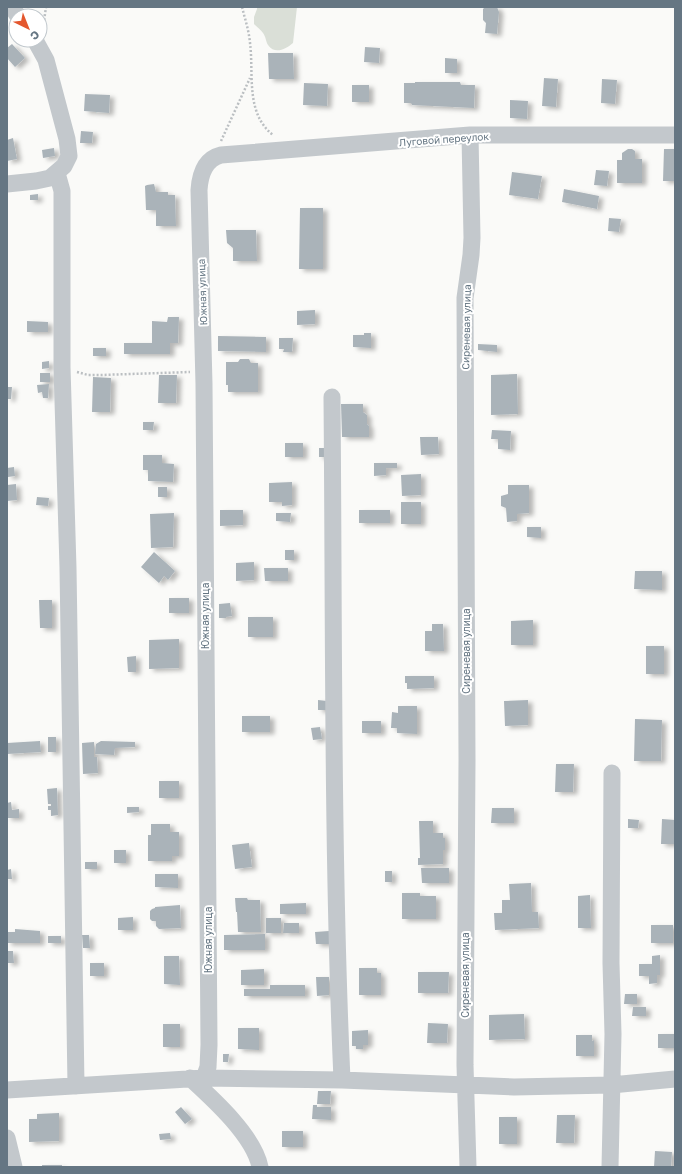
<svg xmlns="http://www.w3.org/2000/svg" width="682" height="1174" font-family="'Golos Text',sans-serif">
	<defs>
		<filter id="shadow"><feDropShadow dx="4.5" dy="2.5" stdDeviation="2" flood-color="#0004"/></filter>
	</defs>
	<rect width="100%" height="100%" fill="#fafaf8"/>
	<path fill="#dadfd7" d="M257,7H297L293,43C286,49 275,55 268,45C266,42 266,37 263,33C261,30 257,27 254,24V17L257,9Z"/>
	<path fill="#aab3b9" filter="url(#shadow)" d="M485,7H497L499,12L497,34L485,33L486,23L483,20V9Z
		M12,44L25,58L15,67L7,58V48Z
		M365,47L380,48L379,63L364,62Z
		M268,53H293L294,79H269Z
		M445,58L457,59V73H445Z
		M544,78L558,79L556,107L542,106Z
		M602,79L617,80L615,104L601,103Z
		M415,82H460L461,85H475L474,108L412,105L411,103H404V83H415Z
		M304,83L328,84L327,106L303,105Z
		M352,85H369V102H352Z
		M85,94L110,95L109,113L84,111Z
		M510,100L528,101L527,119L510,118Z
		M81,131L93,132L92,143H80Z
		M13,138L17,159L7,161V140Z
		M54,148L55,156L43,158L42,150Z
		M628,149H632L635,151V159H642V183H617V160H622V153Z
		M664,149H675V181H663Z
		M596,170L609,171L607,186L594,185Z
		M512,172L542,176L538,199L509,195Z
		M154,184L156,192H168V195H175L176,226H156V210H146L145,186L147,185Z
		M564,189L599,196L597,209L562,202Z
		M38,194V200H30V195Z
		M300,208H323V269H299Z
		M609,218L621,219L619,232L608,231Z
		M226,230H256L257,261H233V248L227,243Z
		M315,310V324L297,325V311Z
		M168,317H179L178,343H170V354H124V343H152V321L167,322Z
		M27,321L48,322V332H27Z
		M364,333H371V348L353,347V335H364Z
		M218,336L266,337V352L218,351Z
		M279,338H293L292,352H283L284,349H279Z
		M478,344L497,345V352L478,350Z
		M93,348H106V356H93Z
		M240,359H249L251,363H258V392H228V385H226V362H238Z
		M49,361V368L42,369V362Z
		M40,373H50V382H40Z
		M517,374L518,414L491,415V375Z
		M159,375H177L176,403H158Z
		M93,377L111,378L110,412H92Z
		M49,384L48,398H43L42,392L38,393L37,385Z
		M7,387H12L11,399H7Z
		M341,404H363V412L367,415V424L369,426V437H342Z
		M143,422H154L153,430H143Z
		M492,430L511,431L510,450L498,449V439H491Z
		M420,437H438L439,454L421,455Z
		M285,443H303V457H285Z
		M319,448H325L326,457H319Z
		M143,455H162V463L174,464L173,482L148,481V470H143Z
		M374,463H397V468H386V475L374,476Z
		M14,467L15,476L8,477L7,468Z
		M421,474V495L402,496L401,475Z
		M292,482V505L282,506V502H269V483Z
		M16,484L17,500L7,501V485Z
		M508,485H529V513L517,514V521L507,522L506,508L501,506V496L508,494Z
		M158,487H167V497H158Z
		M37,497L49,498L48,506L36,505Z
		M401,502H421V524H401Z
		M220,510H243V525L220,526Z
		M359,510H390V523H359Z
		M174,513L173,547L151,548L150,514Z
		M276,513H291L290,522L276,521Z
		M527,527H541V538L527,537Z
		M285,550H294V560H285Z
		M154,552L175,571L168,580L164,576L159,583L141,567Z
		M254,562V580L236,581V563Z
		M264,568H288V581H265Z
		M635,571H662V590L634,589Z
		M169,598H189V613H169Z
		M39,600H52V628H40Z
		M230,603L232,616L226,617V618H219V604Z
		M248,617H273V637H248Z
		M533,620V645H511V621Z
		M432,624H443L444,651H425V631H432Z
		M179,639V668L149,669V640Z
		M646,646H664V674H646Z
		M136,656V672H128L127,657Z
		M405,676H434V688L407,689V683H405Z
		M318,700L327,701V710H318Z
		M528,700V725L505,726L504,701Z
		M398,706H417V734L397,733V728H391L392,712L398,713Z
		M242,716H270V732H242Z
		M635,719L662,720L661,761H634Z
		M362,721H381V733H362Z
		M320,727L322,739L313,740L311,728Z
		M48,737H56V752H48Z
		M40,741L41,752L7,754V743Z
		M101,741L135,742V747L115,748L114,755L95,754L96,744Z
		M94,742V757H97L98,773L83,774L82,743Z
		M556,764H574L573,792H555Z
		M159,781H179V798H159Z
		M57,788L58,815L51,816V810H48V806H51V804H48L47,789Z
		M11,802L12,810L19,809V818H7V803Z
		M127,807H139V812L127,813Z
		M492,808H514V823H491Z
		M628,819L639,820L638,828H628Z
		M662,819L675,820V844H661Z
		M419,821H433V833H443V838H445V850H443V864L418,865V858H420Z
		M151,824H170V832H179V856H172V861H148V835H151Z
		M249,843L252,867L235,869L232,845Z
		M114,850H126V863H114Z
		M85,862H97V869H85Z
		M421,868H449V883H422Z
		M11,869L12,879H7V870Z
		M385,871H392V882H385Z
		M155,874H178V888L155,887Z
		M531,883L532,912H538L539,928L495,930L494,913H502V900H510L509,884Z
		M402,893H420V896H436V919H402Z
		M590,895L591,928H578V896Z
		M235,898H247L248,900H260L261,932H238L237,912H236Z
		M306,903V914H280V904Z
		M180,905L181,928L159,929L156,926V921H152L150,919V911L152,909L155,908V907Z
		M133,917V930H118V918Z
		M266,918H281V933H266Z
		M284,923H299V933H283Z
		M651,925H673V943H651Z
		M15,929L40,931V943H7V932H15Z
		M329,931V944H316L315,932Z
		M265,934V950H224V935Z
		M82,935H89L90,948H83Z
		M48,936H61V943H48Z
		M7,951H13L14,963H7Z
		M660,955V975H657V983L649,984V976H639V964H652V956Z
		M164,956H179L180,985L164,984Z
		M90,963H104V976H90Z
		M359,968H377V973H381V995H359Z
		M264,969V985H241V970Z
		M418,972H449L448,993H418Z
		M316,977H329V995L317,996Z
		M270,985H305V996H244V989H270Z
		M625,994H637V1004H624Z
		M633,1007H646V1016H632Z
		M524,1014L525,1039L489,1040V1015Z
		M428,1023L448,1024L447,1043H427Z
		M163,1024H180V1047H163Z
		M238,1028H259V1050L238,1049Z
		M368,1030V1045H363V1049H356V1046H352V1031Z
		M658,1034H675V1048H658Z
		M576,1035H592V1041L594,1040V1056H576Z
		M223,1054H229L228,1062H223Z
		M318,1091H331L330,1104H317Z
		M313,1105H317V1107H331V1120L312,1119Z
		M181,1107L192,1119L185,1124L175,1112Z
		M59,1113V1141L29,1142V1119H37V1114Z
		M557,1115H575L574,1143H556Z
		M499,1117H517V1144H499Z
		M282,1131H303V1147H282Z
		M170,1133L171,1139L160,1140L159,1134Z
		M655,1151L672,1152L671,1167H654Z
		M42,1165H62V1167H42Z"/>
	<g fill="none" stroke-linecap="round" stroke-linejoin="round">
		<path stroke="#bbbfc2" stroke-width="2.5" stroke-dasharray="2 2" stroke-linecap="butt" d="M242,7C245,19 249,31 250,43C254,74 245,113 273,135
			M43,28L46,7
			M221,141L250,78
			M77,372L88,375H101L190,372"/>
		<path stroke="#c3c8cc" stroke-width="17" d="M12,7L18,16
			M57,173L62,191V367L68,568L76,1086
			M7,184L36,181L50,178L64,166L69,156L67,139L46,60L35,40
			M332,397C334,624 332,853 342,1080
			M190,1078C213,1099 254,1136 260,1167
			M204,1078L208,1067L209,1045L204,384L199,190C200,175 205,159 221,155L470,135H675
			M7,1090L204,1078L342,1080L514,1087L611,1085L675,1079
			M7,1138L14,1167
			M468,1167L465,1065L467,760L465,298L471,255L472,238L470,135
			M610,1167L613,1034L611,963L612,773"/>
	</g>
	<g text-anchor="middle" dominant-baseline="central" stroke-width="4" stroke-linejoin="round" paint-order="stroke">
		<g font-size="10" fill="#657683" stroke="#fff">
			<text transform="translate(444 139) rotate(-4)">Луговой переулок</text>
			<text transform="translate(202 292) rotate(-92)">Южная улица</text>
			<text transform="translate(466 327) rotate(-89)">Сиреневая улица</text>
			<text transform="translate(205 616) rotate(-90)">Южная улица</text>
			<text transform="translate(466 651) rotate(-90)">Сиреневая улица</text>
			<text transform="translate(208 940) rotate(-90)">Южная улица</text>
			<text transform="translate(465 975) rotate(-90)">Сиреневая улица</text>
		</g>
	</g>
	<rect width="682" height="1174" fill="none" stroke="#657683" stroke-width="16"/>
	<g transform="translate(28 28) rotate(137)"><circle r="19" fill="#ffffff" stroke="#c1c8cd"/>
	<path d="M0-3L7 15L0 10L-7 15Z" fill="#e4572e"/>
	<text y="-6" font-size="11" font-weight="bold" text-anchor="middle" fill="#657683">С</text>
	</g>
</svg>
